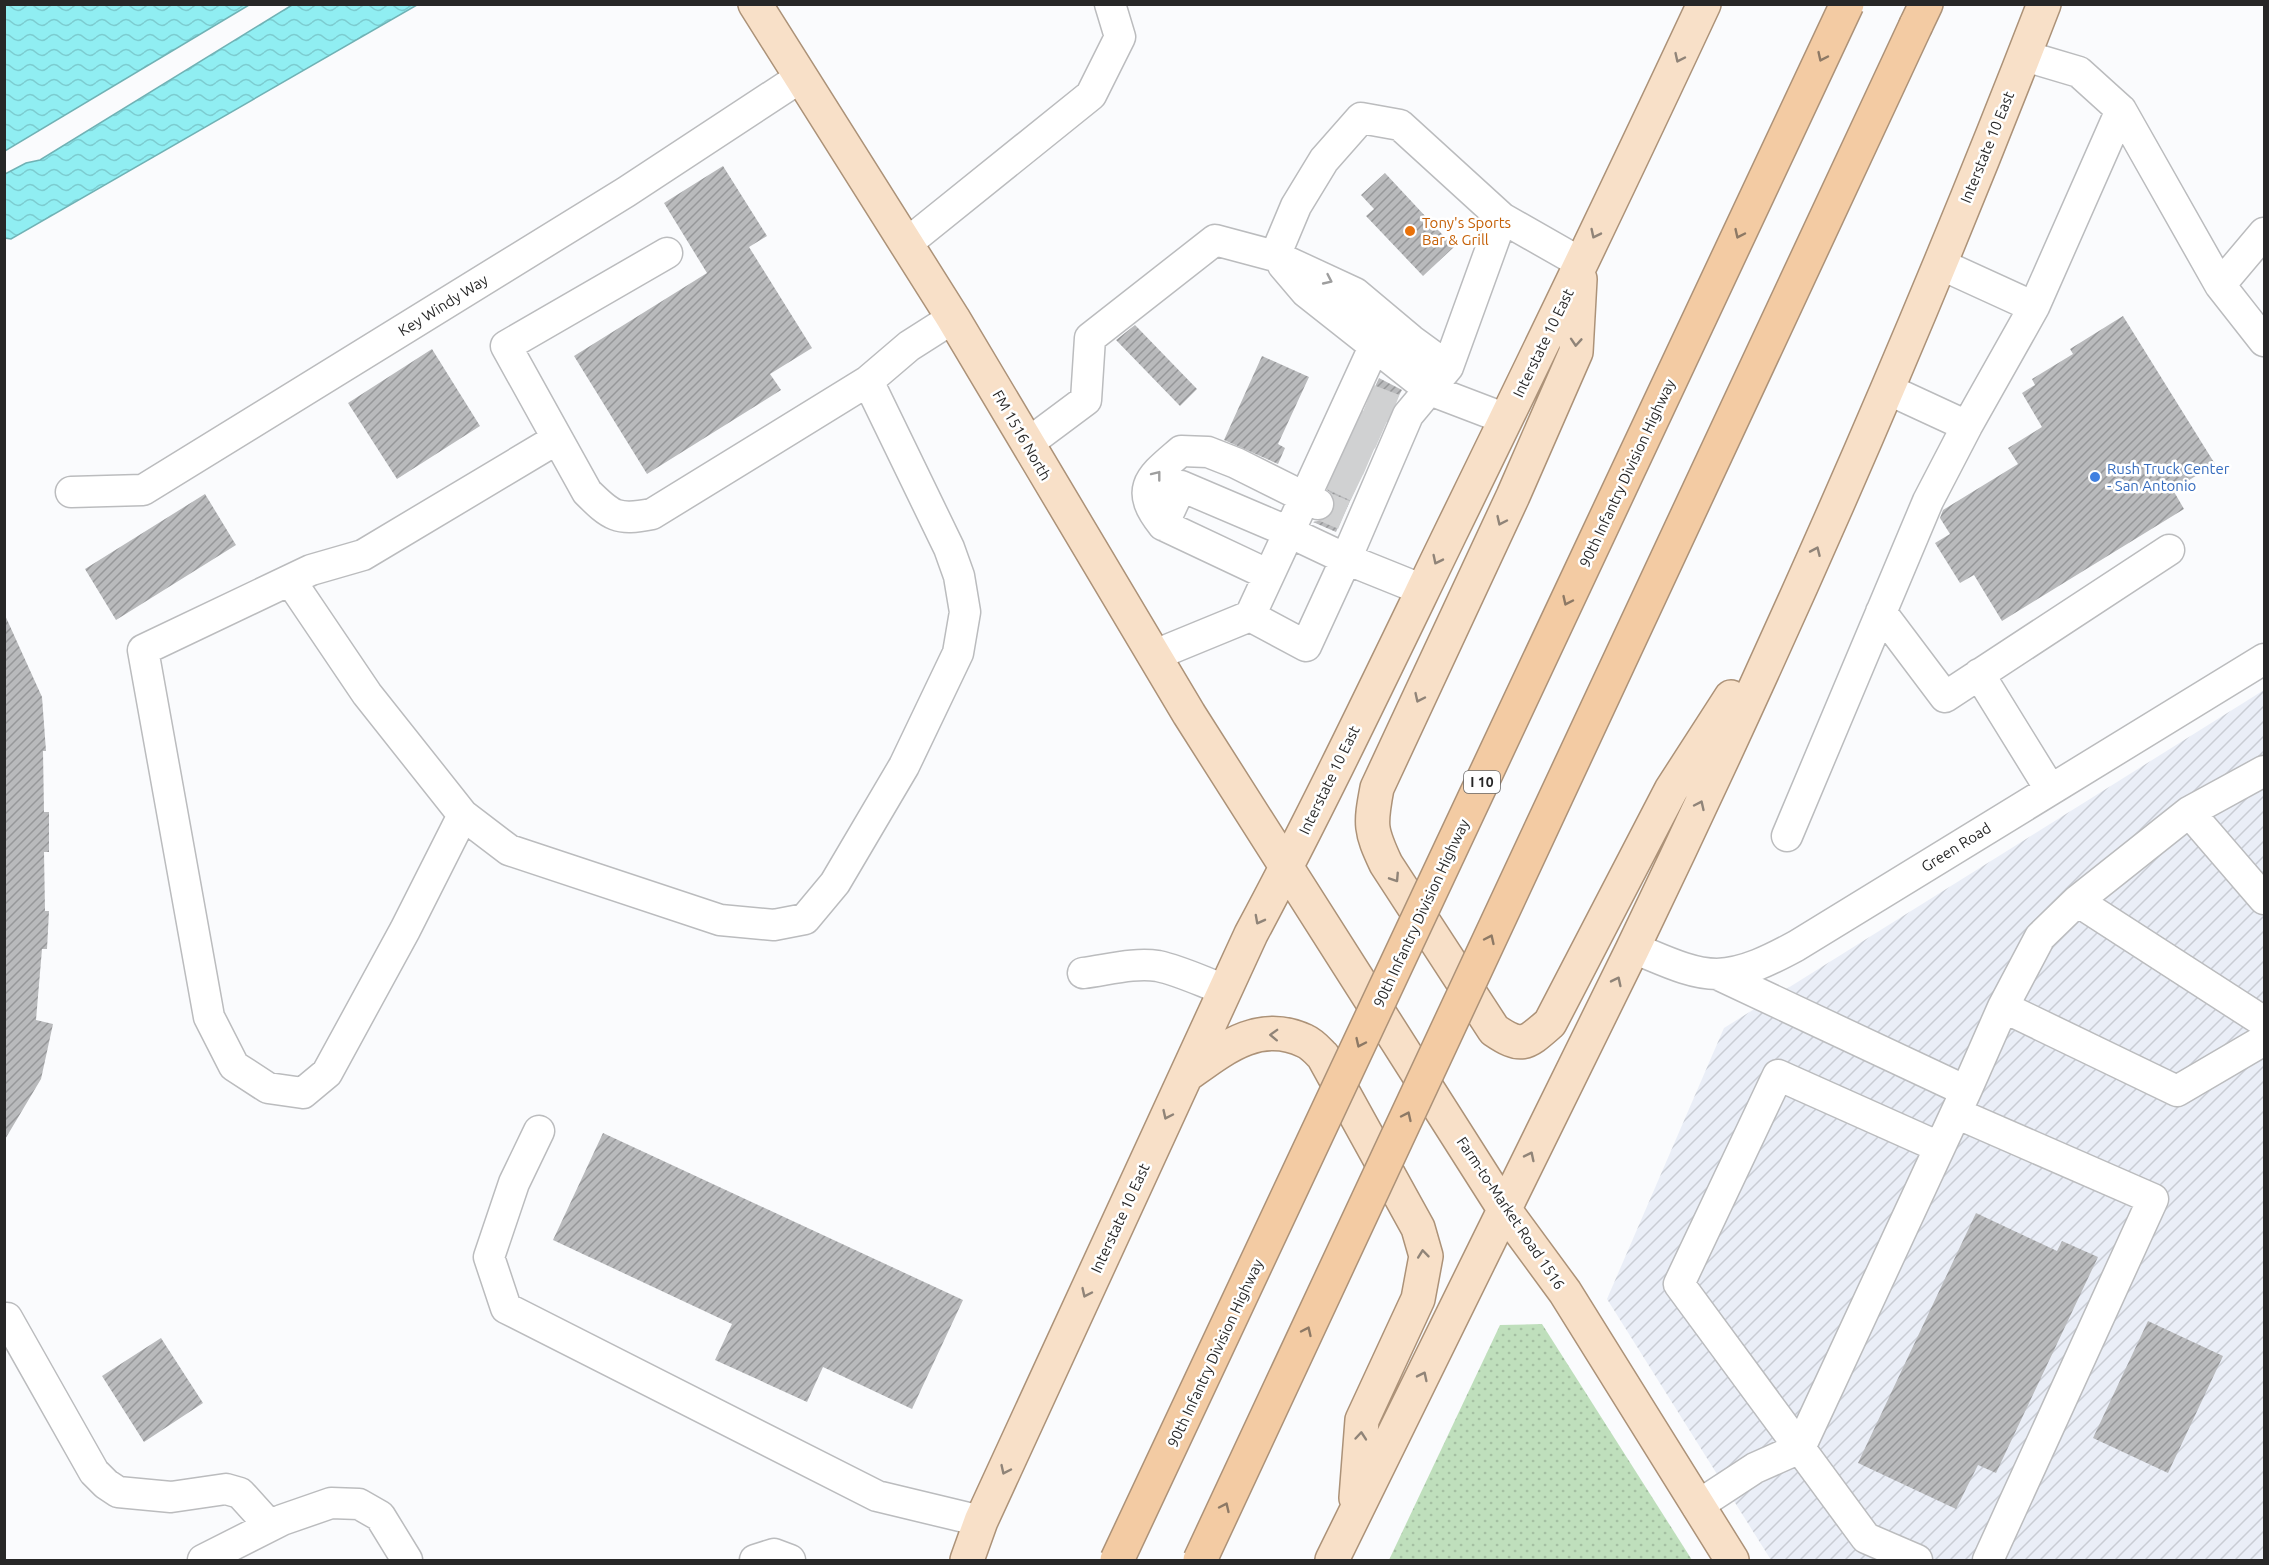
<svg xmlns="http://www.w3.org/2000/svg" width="2269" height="1565" font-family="Ubuntu,sans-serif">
	<defs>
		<pattern id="industrial-furrows" width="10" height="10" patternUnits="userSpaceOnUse" patternTransform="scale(1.5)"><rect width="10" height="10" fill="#eaeef7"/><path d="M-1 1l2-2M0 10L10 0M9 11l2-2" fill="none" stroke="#c9ccd4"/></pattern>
		<pattern id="grass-dots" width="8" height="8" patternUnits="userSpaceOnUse" patternTransform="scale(1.5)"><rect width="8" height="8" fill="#bfdfbc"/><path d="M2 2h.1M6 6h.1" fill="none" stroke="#a4bfa2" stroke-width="1.8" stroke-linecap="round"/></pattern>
		<pattern id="water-waves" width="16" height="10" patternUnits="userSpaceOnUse" patternTransform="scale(1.5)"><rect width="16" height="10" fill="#90eef2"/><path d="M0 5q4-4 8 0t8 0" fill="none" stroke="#7cccd0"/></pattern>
		<pattern id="building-hatch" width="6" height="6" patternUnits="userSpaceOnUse" patternTransform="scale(1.5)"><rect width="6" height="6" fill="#b9babc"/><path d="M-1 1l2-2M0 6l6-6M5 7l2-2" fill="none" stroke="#969799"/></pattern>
	</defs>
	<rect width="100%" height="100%" fill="#fafbfd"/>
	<path fill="url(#industrial-furrows)" d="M2264,690V1560H1771L1607,1299L1724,1028Z"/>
	<path fill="url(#grass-dots)" d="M1542,1324L1692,1560H1389L1500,1325Z"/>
	<path fill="url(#water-waves)" stroke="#70b2b5" stroke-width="1.5" d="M5,4H249V5L5,151Z
		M292,5H417L11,239L5,238V174L26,163L40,160Z"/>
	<path fill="url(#building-hatch)" d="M723,166L767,236L749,247L812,348L770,374L781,390L647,474L574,356L707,273L664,203Z
		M1385,173L1454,247L1423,276L1366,216L1374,209L1361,195Z
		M2123,316L2215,464L2173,490L2184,509L2002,621L1974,575L1960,583L1935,543L1950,534L1940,518L1943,510L2018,464L2008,448L2042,427L2022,393L2035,385L2032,379L2073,354L2070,349Z
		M1135,325L1197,389L1180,406L1116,340Z
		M432,349L480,426L397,479L348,403Z
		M1262,356L1309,377L1278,444L1285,448L1278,464L1224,440Z
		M1379,378L1402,390L1392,408L1336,532L1313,522L1327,519L1334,511L1335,502L1333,495L1327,490Z
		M205,494L236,545L116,620L85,569Z
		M4,613L42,697L46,751H43L44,812H49V852H44L45,911H49L47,949H42L36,1020L53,1024L41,1079L4,1141Z
		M603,1133L963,1300L912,1409L823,1367L807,1402L715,1360L732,1324L553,1240Z
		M1976,1213L2057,1251L2062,1241L2098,1257L1996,1473L1978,1465L1956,1509L1858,1463Z
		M2148,1321L2223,1356L2168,1473L2093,1438Z
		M161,1338L203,1403L144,1442L102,1376Z"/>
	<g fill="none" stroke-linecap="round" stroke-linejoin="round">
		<path stroke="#d0d1d2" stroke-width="30" stroke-dasharray="30 15" stroke-linecap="butt" d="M1368,399L1394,409
			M1356,424L1381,435
			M1343,450L1369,461
			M1332,475L1357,487
			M1318,504L1344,515"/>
		<g stroke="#bbbcbe" stroke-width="33">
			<path id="minor" d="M2025,56L2079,72L2121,110L2220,285L2264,341
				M906,244L1091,95L1120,37L1110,4
				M667,253L506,346L587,492C611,516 617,521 652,514L868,381L909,346L953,318
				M1275,256L1296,206L1324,160L1361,118L1400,125L1502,218
				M1940,264L2034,307L2121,110
				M1283,265L1306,292L1430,390L1506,419
				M2220,285L2264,233
				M1967,426L2034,307
				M1027,444L1086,400L1090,338L1215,240L1275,256L1355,293L1411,340L1448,367
				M71,492L143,490L626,192L801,77
				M1163,525C1133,488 1151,477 1181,451L1208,452L1236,463L1318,504
				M1269,575L1163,525L1181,486L1289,532L1374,347
				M290,580L367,694L463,815L509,850L720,920L774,925L805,919L835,883L904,766L958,653L965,612L959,576L949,548L868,381
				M1881,612L1945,697L2169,550
				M1250,616L1289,532L1346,559L1408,415L1448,367L1502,218L1581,263
				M1155,655L1250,616L1306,646L1346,559L1423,590
				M1979,674L2050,789
				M2189,812L2264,899
				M463,815L405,930L327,1073L303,1093L268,1088L234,1066L209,1017L143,650L311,570L363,555L557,439
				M1787,836L1928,501L1967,426L1887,389
				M2077,901L2264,1022
				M1633,948C1659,958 1689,974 1717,974C1745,973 1772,959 1796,946L2264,659
				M1083,973C1107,970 1135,962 1158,966C1181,971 1203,982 1225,990
				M2003,1007L2177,1091L2264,1040
				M1966,1091L2003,1007L2040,937L2077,901L2189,812L2264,771
				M1956,1113L2153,1199L1988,1560
				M539,1131L514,1183L489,1257L506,1308L877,1496L981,1521
				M7,1318L94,1472L106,1484L118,1492L171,1497L226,1489L240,1493L270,1526
				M1697,1506L1755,1468L1800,1448L1966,1091L1717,974
				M203,1560L282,1520L331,1503L359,1504L380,1516L407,1560
				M755,1560L774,1554L790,1560
				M1917,1560L1866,1538L1679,1284L1778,1075L1939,1147"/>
		</g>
		<g stroke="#ac9278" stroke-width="36">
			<path id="major" d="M755,4L953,318L1189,714L1504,1209L1565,1292L1732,1560
				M1580,279L1576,352L1513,496L1377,788C1370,825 1370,830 1386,864L1494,1030C1522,1049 1526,1044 1550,1023L1671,790L1731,697
				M1187,1075C1223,1049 1259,1019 1305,1041C1312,1044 1318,1051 1323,1056L1418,1228L1426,1256L1418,1299L1362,1420L1356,1498
				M967,1560L981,1521L1251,934C1321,803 1385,668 1450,534C1536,358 1621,182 1704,4
				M1332,1560C1431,1356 1533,1154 1632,950C1781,641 1920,325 2044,4"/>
		</g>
		<g stroke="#ac9278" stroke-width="36">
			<path id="highway" d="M1916,25L1926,4"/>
		</g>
		<use href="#minor" stroke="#fff" stroke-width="30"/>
		<use href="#major" stroke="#f8e0c8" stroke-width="33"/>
		<use href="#highway" stroke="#f3cba3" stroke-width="33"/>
		<g stroke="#ac9278" stroke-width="36" stroke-linecap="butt">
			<path id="highway-bridge" d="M1117,1560L1847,4
				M1200,1560L1916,25"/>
		</g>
		<use href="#highway-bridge" stroke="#f3cba3" stroke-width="33"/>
	</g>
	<defs><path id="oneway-chevron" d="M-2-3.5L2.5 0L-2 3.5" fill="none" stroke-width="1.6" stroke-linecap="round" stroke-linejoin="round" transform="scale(1.5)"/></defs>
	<g stroke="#8d7965">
		<use href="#oneway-chevron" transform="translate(1822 57) rotate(115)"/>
		<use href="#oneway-chevron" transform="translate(1739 234) rotate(115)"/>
		<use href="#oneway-chevron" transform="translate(1567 601) rotate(115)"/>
		<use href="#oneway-chevron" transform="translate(1490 939) rotate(-65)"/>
		<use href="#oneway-chevron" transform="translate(1360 1043) rotate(115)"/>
		<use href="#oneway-chevron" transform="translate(1407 1116) rotate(-65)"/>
		<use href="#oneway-chevron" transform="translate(1307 1331) rotate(-65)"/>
		<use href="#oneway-chevron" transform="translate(1225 1507) rotate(-65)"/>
	</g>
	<g stroke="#908478">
		<use href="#oneway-chevron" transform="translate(1679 58) rotate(115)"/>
		<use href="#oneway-chevron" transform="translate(1595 234) rotate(116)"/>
		<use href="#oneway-chevron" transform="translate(1576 342) rotate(94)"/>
		<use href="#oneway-chevron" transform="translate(1501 521) rotate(115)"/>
		<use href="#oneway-chevron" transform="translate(1816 551) rotate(-66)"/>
		<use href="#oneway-chevron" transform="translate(1437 560) rotate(116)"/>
		<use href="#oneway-chevron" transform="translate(1419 698) rotate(115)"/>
		<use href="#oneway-chevron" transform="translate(1700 805) rotate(-65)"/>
		<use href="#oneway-chevron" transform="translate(1395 878) rotate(57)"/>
		<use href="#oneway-chevron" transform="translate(1259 920) rotate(118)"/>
		<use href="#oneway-chevron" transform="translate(1617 981) rotate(-64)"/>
		<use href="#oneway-chevron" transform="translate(1274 1035) rotate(-178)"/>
		<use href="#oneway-chevron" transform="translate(1167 1115) rotate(115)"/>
		<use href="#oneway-chevron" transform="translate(1530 1156) rotate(-64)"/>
		<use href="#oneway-chevron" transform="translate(1423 1254) rotate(-96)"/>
		<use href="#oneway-chevron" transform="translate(1086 1293) rotate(115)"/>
		<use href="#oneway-chevron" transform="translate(1423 1376) rotate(-64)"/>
		<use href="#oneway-chevron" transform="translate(1361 1436) rotate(-85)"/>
		<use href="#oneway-chevron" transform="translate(1005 1470) rotate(115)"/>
	</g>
	<g stroke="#9e9e9e">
		<use href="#oneway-chevron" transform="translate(1328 280) rotate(25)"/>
		<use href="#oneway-chevron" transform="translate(1157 475) rotate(-52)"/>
	</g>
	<circle fill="#e8710a" stroke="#fff" stroke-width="2" cx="1410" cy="231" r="6"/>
	<circle fill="#3f7fe0" stroke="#fff" stroke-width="2" cx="2095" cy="477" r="6"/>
	<g text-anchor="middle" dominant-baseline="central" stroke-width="5" stroke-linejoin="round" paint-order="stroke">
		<rect fill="#fff" stroke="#686868" stroke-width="1.5" x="1464" y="771" width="36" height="22" rx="4.5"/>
		<g font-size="14" font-weight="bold" fill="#272727">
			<text x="1482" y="782">I 10</text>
		</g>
		<g font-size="15" fill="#272727" stroke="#fff">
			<text transform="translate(1987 147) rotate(-68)">Interstate 10 East</text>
			<text transform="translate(443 305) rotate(-32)">Key Windy Way</text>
			<text transform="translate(1543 343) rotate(-64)">Interstate 10 East</text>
			<text transform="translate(1022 435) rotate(60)">FM 1516 North</text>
			<text transform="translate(1627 473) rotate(-65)">90th Infantry Division Highway</text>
			<text transform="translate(1329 780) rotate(-64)">Interstate 10 East</text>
			<text transform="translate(1956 847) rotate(-32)">Green Road</text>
			<text transform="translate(1421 913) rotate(-65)">90th Infantry Division Highway</text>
			<text transform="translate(1511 1213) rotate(56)">Farm-to-Market Road 1516</text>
			<text transform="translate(1120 1218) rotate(-65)">Interstate 10 East</text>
			<text transform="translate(1215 1353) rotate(-65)">90th Infantry Division Highway</text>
		</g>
		<g font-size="15" fill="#c56008" stroke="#fff" text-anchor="start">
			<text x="1422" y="222">Tony's Sports<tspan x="1422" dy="17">Bar &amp; Grill</tspan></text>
		</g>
		<g font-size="15" fill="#366cbe" stroke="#fff" text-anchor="start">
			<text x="2107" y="468">Rush Truck Center<tspan x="2107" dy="17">- San Antonio</tspan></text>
		</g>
	</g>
	<rect width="2269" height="1565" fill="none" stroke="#272727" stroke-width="12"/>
</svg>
